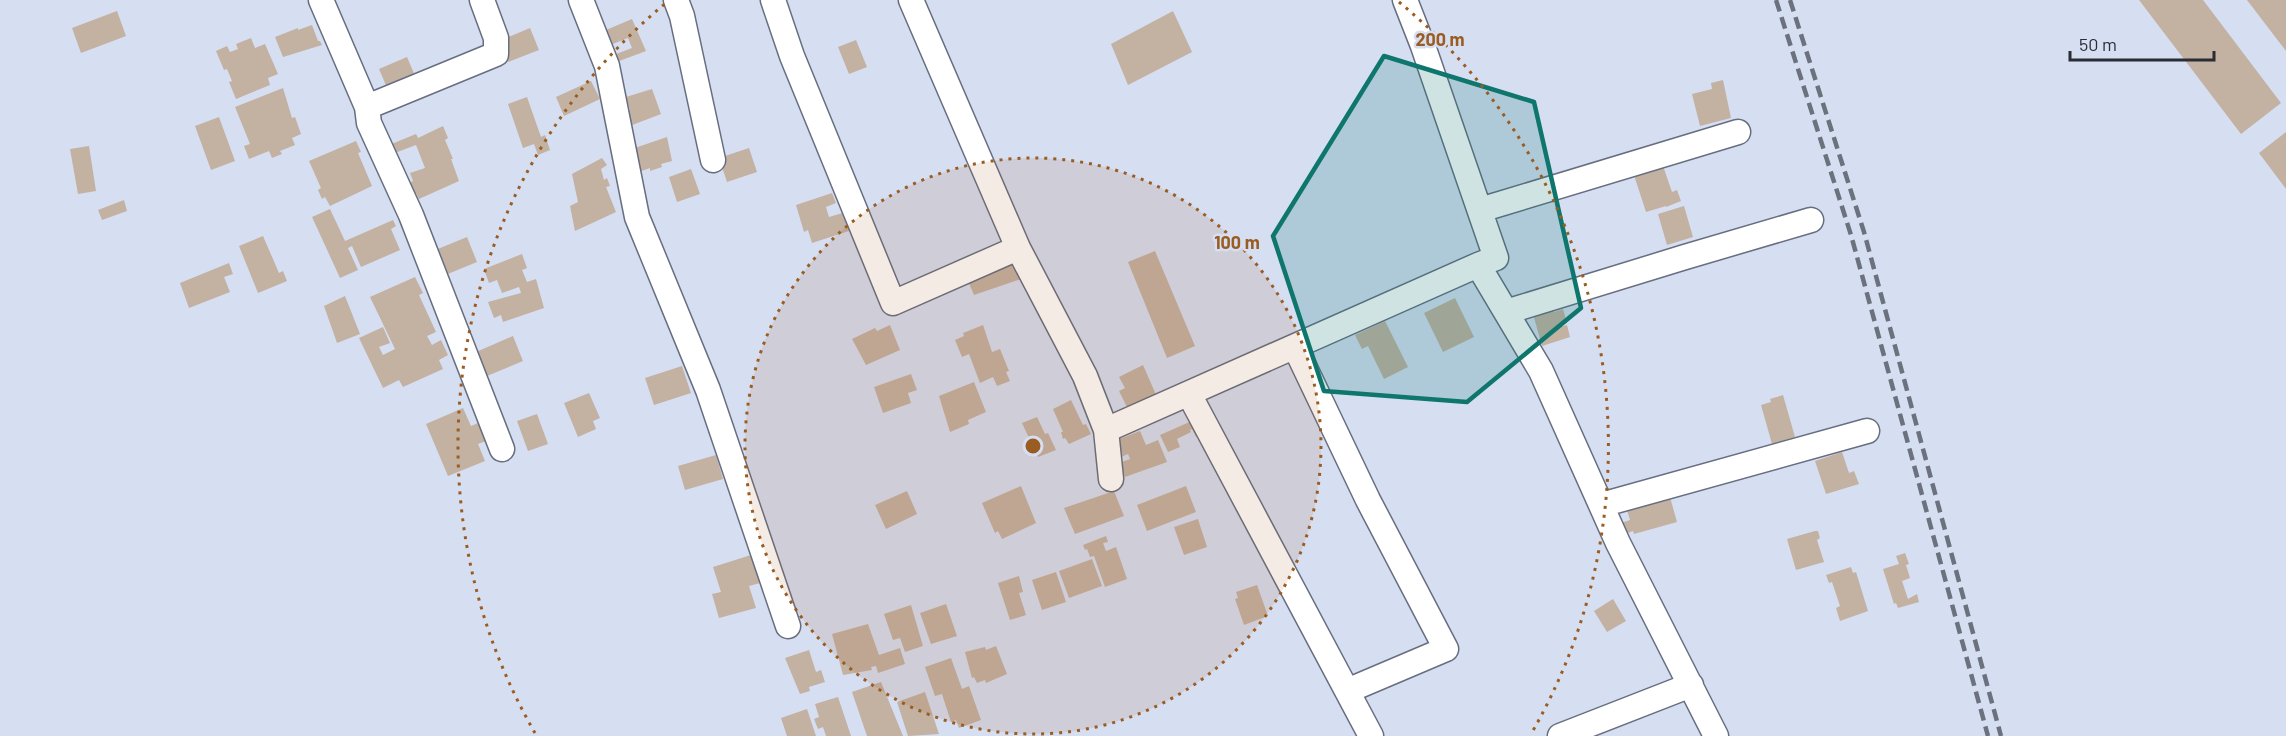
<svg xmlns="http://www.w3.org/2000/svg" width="2286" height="736" font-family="Barlow,sans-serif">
	<rect width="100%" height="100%" fill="#d6def2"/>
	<path fill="#c3b1a2" d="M2139,0H2203L2281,103L2241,134Z
		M2247,0H2286V51Z
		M117,11L126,36L81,53L72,28Z
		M1173,11L1192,52L1128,85L1111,44Z
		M632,19L646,51L614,63L611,56L632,48L628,38L605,47L599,33Z
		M312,25L318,41H320L322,45L283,57L275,37L298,28V30Z
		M530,28L539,50L508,62L499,41Z
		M251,38L255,48L265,44L278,74L268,78L270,85L236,99L229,82L232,81L227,69L224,70L216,51L227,46L230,52L238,49L236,44Z
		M856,40L867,67L849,74L838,47Z
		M407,57L416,78L388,90L379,69Z
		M1723,80L1731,118L1700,126L1692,94L1712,89L1711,83Z
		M591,81L600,99L564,116L556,97Z
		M283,88L292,118L295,117L301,134L292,138L295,145L280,151L282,154L272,158L269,151L249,159L244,146L250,144L235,107Z
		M652,89L661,114L627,127L622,113L630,110L626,97Z
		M527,97L541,137L545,135L550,150L538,155L534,144L523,148L508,104Z
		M219,117L235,161L211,170L195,126Z
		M443,126L448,138L445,140L453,159H451L459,181L419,199L416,193L410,195L406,185L413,181L410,173L425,168L416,145L392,154L389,145L416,134L418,138Z
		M2286,132V189L2259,153Z
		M667,137L672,161L661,164L662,167L650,171V168L633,174L629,150Z
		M356,141L361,152L358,153L372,186L330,206L325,197L322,199L318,190L321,188L309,161Z
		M89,146L96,191L78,194L70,149Z
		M749,148L757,172L727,182L719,158Z
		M602,158L607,165L601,169L604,180L607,178L610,186L606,187L616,212L575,231L570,206L578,202L572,174Z
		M1662,163L1672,192L1677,190L1681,201L1666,207V206L1646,212L1633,172Z
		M691,169L700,194L677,202L669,177Z
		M832,193L836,203L826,207L829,217L846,212L852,230L812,243L808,230L804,232L796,205Z
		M124,200L127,211L102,220L98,210Z
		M1684,206L1693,237L1667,245L1658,214Z
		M330,209L345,241L393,220L396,226L391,229L400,250L361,267L352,246L348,248L358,270L340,278L312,217Z
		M263,236L279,273L283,271L287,281L258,293L239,246Z
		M467,237L477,262L438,278L428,253Z
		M1155,251L1195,346L1167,358L1128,262Z
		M522,254L527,268L522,270L527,282L536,279L544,308L503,322L501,315L494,318L488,302L521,293L519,287L502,293L497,280L489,283L484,269Z
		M1017,260L1021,279L974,295L966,276Z
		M229,263L233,274L224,277L230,292L189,308L180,283Z
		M415,277L423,293L419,295L436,332L427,336L432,345L441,340L448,355L439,360L443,369L403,387L399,380L383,388L359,338L383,327L390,343L379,347L383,355L395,349L370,297Z
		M345,296L360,334L337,343L324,306Z
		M1455,298L1474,337L1443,352L1424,313Z
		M1553,308L1554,312L1563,309L1567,323L1558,326L1559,327L1567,325L1570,337L1542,346L1533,314Z
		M1385,321L1408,367L1384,379L1368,346L1362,349L1355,335Z
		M890,325L900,350L866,365L852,339L875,328L877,331Z
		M983,325L992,352L1000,349L1009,371L1006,372L1010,381L997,386L993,377L980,383L969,354L962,357L955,340L964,336L963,333Z
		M513,336L523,361L487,376L476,352Z
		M1143,365L1157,397L1129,411L1119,391L1125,388L1119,377Z
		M682,366L691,393L654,405L645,378Z
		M911,374L917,390L908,393L911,403L883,413L874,387Z
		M974,382L986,412L968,420L969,424L950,432L939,396Z
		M589,393L600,418L593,421L596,429L578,437L564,403Z
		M1783,395L1795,437L1772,444L1761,405L1771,402L1770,399Z
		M1071,400L1083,425L1086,424L1091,434L1069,444L1065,438L1063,439L1061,432H1063L1053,409Z
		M463,408L471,426L478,423L486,441L478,444L485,461L448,476L426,424Z
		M537,414L548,444L528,451L517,421Z
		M1037,417L1045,434L1048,433L1056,450L1038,457L1022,423Z
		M1194,420L1200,435L1196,437L1192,429L1190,430L1191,432L1177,439L1180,447L1168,452L1160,435Z
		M1140,431L1146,445L1158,440L1167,462L1125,477L1119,463L1130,459L1128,454L1116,459L1109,443Z
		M1842,452L1849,473L1854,471L1859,484L1826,494L1815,461Z
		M716,455L723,479L685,490L678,466Z
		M1021,486L1036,523L1002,539L998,531L995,533L982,503Z
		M1186,486L1196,512L1147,531L1137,505Z
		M907,491L917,514L886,529L875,505Z
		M1114,491L1124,516L1075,534L1064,508Z
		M1670,497L1677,522L1634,534L1633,531L1625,534L1621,523L1630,520L1627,510Z
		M1198,519L1207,547L1184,555L1174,527Z
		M1815,531H1818L1820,538L1817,540L1824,562L1796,570L1787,539Z
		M1106,536L1108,542L1103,543L1106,551L1116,547L1127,579L1105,587L1094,556L1090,557L1087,549L1085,550L1083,545Z
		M1905,553L1909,564L1906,565L1910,578L1902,581L1908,599L1917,594L1919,602L1898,608L1896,603L1894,604L1883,569L1899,564L1896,556Z
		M751,555L760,583L749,586L756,608L719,618L712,594L721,592L713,567Z
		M1092,559L1102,586L1069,598L1059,571Z
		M1851,567L1853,573L1856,572L1868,611L1840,621L1836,608L1840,606L1832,582L1829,583L1826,575Z
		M1056,572L1066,602L1042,610L1032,580Z
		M1019,576L1023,592L1019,593L1026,615L1010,620L998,583Z
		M1257,585L1268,616L1244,625L1235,599L1238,598L1236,592Z
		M1613,599L1626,621L1607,632L1594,611Z
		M946,604L957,636L931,644L920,613Z
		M911,605L923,646L905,652L900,638L893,640L884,614Z
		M868,624L879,655L900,648L905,664L878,673L876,666L871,667L872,670L843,675L832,634Z
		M996,646L1007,674L986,683L985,680L977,683L974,677L972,678L965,652L985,647L986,650Z
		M809,650L816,672L821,670L825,682L809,687L810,691L800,694L785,658Z
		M951,658L962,689L969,686L981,720L959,728L956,720L951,722L942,694L935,696L925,667Z
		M881,682L903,736H867L852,692Z
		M925,692L939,734L908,736L897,702Z
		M838,697L851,736H826L823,727L818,729L814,719L819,717L815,704Z
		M807,709L816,736H787L781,718Z"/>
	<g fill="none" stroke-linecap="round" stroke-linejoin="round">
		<g stroke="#676e80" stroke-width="27">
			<path id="minor" d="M321,0L367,107L369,123L411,215L502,449
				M581,0L607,66L637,217L708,390L788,626
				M676,0L682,16L713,160
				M773,0L792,56L893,303L1018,248L1085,376L1106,430
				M911,0L1018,248
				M1405,0L1423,46L1496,258L1478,265L1541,371L1618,543L1716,736
				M367,107L496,54V38L482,0
				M1480,210L1738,132
				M1506,312L1685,257L1811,220
				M1295,347L1368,500L1446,649L1347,691
				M1189,394L1371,736
				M1111,479L1106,430L1478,265
				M1601,505L1867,431
				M1560,736L1691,685"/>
		</g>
		<use href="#minor" stroke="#fff" stroke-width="24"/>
		<path stroke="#6c717e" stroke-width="4.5" stroke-dasharray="12 6" stroke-linecap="butt" d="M1776,0L1851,235L1988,736
			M1790,0L1864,232L2001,736"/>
	</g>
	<path fill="#0f766e" fill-opacity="0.2" stroke="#0f766e" stroke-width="4.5" stroke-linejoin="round" d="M1384,56L1534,102L1581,308L1467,402L1324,391L1273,236Z"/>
	<circle cx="1033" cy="446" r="288" fill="#9a5c21" fill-opacity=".12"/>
	<g fill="none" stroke="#9a5c21" stroke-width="3" stroke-dasharray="3 6">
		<circle cx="1033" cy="446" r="288"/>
		<path d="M535 733A575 575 0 0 1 667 2M1399 2A575 575 0 0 1 1531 734"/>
	</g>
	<circle cx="1033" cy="446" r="9" fill="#9a5c21" stroke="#d6def2" stroke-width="3"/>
	<g font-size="18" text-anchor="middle" font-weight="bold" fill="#9a5c21" stroke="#d6def2" stroke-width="5" stroke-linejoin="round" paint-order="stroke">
		<text x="1440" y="46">200 m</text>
		<text x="1237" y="249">100 m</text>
	</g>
	<path d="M2070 51v9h144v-9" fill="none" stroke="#2a2d35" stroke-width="3"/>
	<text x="2079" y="51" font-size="18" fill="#2a2d35" stroke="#d6def2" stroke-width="4.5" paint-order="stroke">50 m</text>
</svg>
